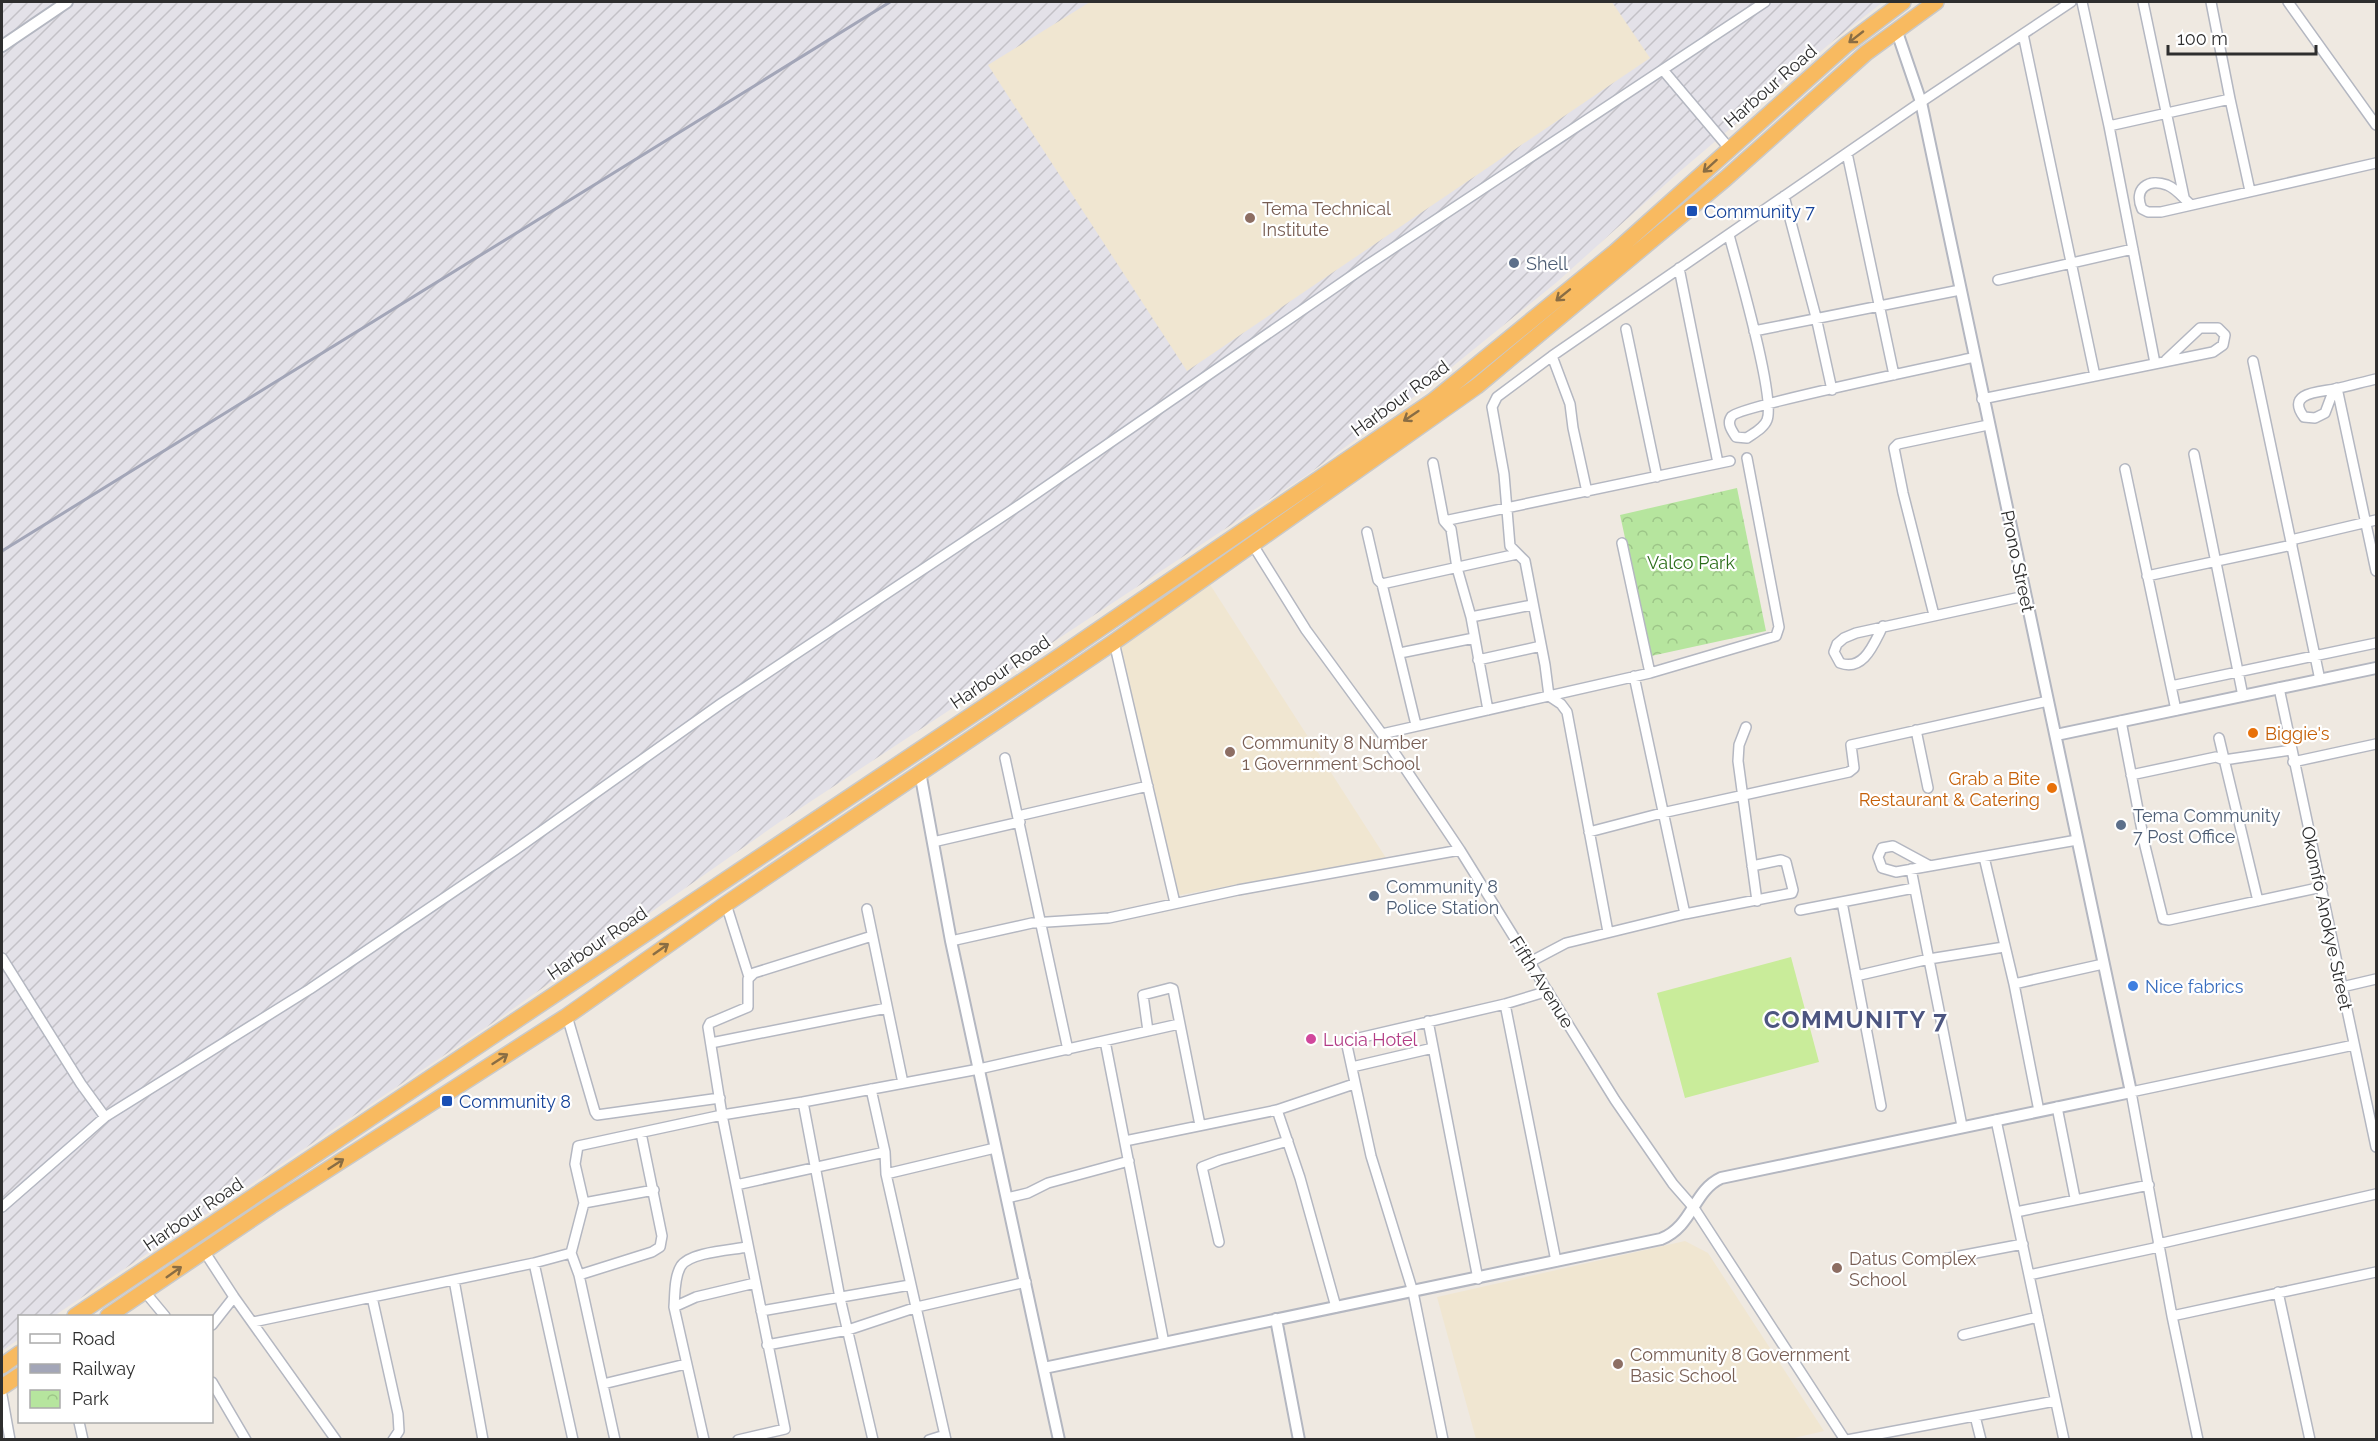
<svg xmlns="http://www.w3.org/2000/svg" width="2378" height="1441" font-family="Raleway,sans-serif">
	<defs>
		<pattern id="industrial-furrows" width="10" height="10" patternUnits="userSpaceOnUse" patternTransform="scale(1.5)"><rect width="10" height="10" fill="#e3e1e8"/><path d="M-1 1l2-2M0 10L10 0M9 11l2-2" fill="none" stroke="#c3c1c7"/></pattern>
		<pattern id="park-crowns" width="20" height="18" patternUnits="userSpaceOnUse" patternTransform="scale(1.5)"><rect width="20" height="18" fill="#b6e59e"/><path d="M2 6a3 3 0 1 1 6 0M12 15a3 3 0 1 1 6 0" fill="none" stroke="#9dc588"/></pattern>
	</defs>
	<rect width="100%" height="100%" fill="#efe9e1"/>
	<path fill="url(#industrial-furrows)" d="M2,2H1883L1833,41L1678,173L1557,282L1426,388L1307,475L781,821L497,1020L54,1316H20L19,1339L2,1351Z"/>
	<path fill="#f0e6d1" d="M1090,2H1612L1650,58L1187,371L988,65Z
		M1209,583L1386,858L1174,896L1119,646Z
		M1685,1241L1708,1253L1824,1431L1785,1440L1476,1439L1437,1297Z"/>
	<path fill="url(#park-crowns)" d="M1737,488L1766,631L1651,656L1620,515Z"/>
	<path fill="#c9ec9a" d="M1791,957L1819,1062L1685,1098L1657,993Z"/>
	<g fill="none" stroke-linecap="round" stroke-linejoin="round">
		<g stroke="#b4b7c1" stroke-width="12">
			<path id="minor" d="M2082,2L2109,126L2155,363
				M2143,2L2184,197
				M2288,2L2376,125
				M2023,34L2095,376
				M1663,70L1729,148
				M2230,99L2250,191
				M2109,126L2230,99L2211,2
				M1847,153L1894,375
				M1784,196L1816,317L1832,390
				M2190,204C2183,198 2177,189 2167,185C2148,178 2133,189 2142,209L2148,212H2161L2376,163
				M1729,235C1737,265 1776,398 1767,420C1764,428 1754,433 1747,438L1736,437C1732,431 1726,423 1732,416C1740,406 1946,364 1975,357
				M1679,268L1718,463
				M1998,280L2133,249
				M1626,329L1657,477
				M1754,331L1960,290
				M1552,356L1497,397L1492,407L1504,474L1510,546L1525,561L1545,665L1549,696L1561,704L1567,712L1608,932
				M2253,361L2320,680
				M2337,388L2376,571
				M2334,389L2325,413L2315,418L2304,417C2285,392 2321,392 2335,389C2349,386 2363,382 2376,379
				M1982,399L2213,352L2223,345L2225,335L2218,328H2200L2166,360
				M2194,454L2243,696
				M1433,463L1444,521L1451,529L1457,568L1471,617L1488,710
				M2125,469L2176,710
				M1587,492L1573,428L1570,404L1552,356L1921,102L2071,2
				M1444,521L1730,461
				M1367,532L1378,580L1382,584L1416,725
				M2291,540L2376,520
				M1622,543L1650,673
				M1253,545L1306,630L1382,734L1460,850L1615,1100L1673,1184L1694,1208L1845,1440
				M2147,576L2292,545
				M1382,584L1517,554
				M1934,615L1903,493L1894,448L1898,444L1988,425
				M1471,617L1532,605
				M1883,626C1874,643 1864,672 1840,663L1834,652L1837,644L1844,638L1856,633L2025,596
				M1114,642L1175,903
				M1400,653L1474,638
				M1478,660L1541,646
				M1634,676L1685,914
				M2171,686L2376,643
				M2279,688L2376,1147
				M2121,721L2145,846L2163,919L2169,920L2322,887
				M1746,727L1739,745L1738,761L1757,901
				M1916,730L1928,788
				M1382,734L1650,673L1776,636L1779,627L1747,458
				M2219,738L2258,901
				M1005,758L1068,1050
				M2293,762L2376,744
				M2131,775L2216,757L2224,760L2291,750
				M1018,816L1148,786
				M1589,832L1662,813L1849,772L1854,768L1851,745L2048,701
				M933,842L1020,822
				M1984,857L2014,984L2039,1111
				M1930,866L1893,846L1882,848L1878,857L1882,868L1896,872L2077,840
				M1911,869L1962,1126
				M1842,902L1881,1106
				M726,904L749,977
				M867,909L903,1083
				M1800,910L1914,888
				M951,941L1032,923L1109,918L1238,890L1460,850
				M2,958L81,1084L105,1117
				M1530,962L1566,943L1685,914L1792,893L1793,890L1786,862L1781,860L1752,866
				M1856,976L1929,959L2004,947
				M2014,984L2103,964
				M2342,987L2376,979
				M1505,1004L1556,1261
				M567,1016L595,1112L597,1115L720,1098
				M1428,1021L1478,1279
				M1148,1031L1143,995L1170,988L1173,989L1200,1125
				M1105,1041L1164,1343
				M711,1043L887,1008
				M1352,1067L1433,1048
				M871,1089L885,1152L886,1174L946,1440
				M803,1102L840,1298L873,1440
				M2057,1107L2075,1198
				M1277,1110L1300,1178L1336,1307
				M1996,1120L2064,1440
				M1125,1141L1277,1110L1354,1084
				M886,1174L995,1148
				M736,1185L885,1152
				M1007,1198L1028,1193L1048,1183L1129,1161
				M584,1203L654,1190
				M2,1207L105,1117L310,989L515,850L722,703L1021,504L1366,266L1765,2
				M2016,1212L2149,1185
				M1219,1242L1202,1167L1220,1160L1288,1141
				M2158,1244L2376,1194
				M747,1247C732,1250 690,1252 681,1266C674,1277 675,1295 674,1307L696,1297L755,1283
				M204,1251L234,1297L336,1440
				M1944,1259L2023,1244
				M534,1263L573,1440
				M579,1275L652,1252L660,1247L662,1236L641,1133
				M2029,1275L2159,1247
				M454,1280L483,1440
				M145,1292L165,1316
				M2278,1292L2310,1440
				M372,1297L398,1414L399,1431L393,1440
				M674,1307L704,1440
				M761,1311L910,1285
				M2172,1316L2376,1272
				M253,1322L534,1263L571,1253
				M212,1325L234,1297
				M1963,1335L2038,1317
				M767,1345L848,1330L917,1307L1026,1282
				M212,1382L246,1440
				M603,1384L686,1364
				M2,1395L10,1440
				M1975,1416L1981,1440
				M79,1422L83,1440
				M615,1440L579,1275L571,1253L584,1203L575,1164L578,1146L722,1115L708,1027L710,1023L748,1007V979L754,973L872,936
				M738,1440L785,1429L722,1115L803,1102L979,1069L1179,1024
				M929,1440L945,1435
				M1443,1440L1413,1292L1371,1156L1346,1041L1505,1004L1548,991
				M1847,1440L2055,1401
				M2198,1440L2172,1316L2131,1092L2354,1045"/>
		</g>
		<g stroke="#b4b7c1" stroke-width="14">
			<path id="tertiary" d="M2,46L67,2
				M2056,735L2376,668
				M920,772L951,941L1059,1440
				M1276,1319L1299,1440
				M1044,1368L1661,1239C1693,1226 1693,1191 1721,1178L2131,1092L1921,102L1897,32"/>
		</g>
		<g stroke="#c9c9c9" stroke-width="18">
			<path id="trunk" d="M75,1316L1060,656L1433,401L1615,252L1846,45L1903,2
				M108,1316L271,1206L567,1016L726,904L1114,642L1477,386L1725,179L1866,53L1936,2
				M2,1366L20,1353
				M2,1387L20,1375"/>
		</g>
		<use href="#minor" stroke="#fff" stroke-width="9"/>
		<use href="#tertiary" stroke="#fff" stroke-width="10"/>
		<use href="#trunk" stroke="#f8ba60" stroke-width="15"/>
		<path stroke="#a3a6b8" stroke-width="3" d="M2,551L890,2"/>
	</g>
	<defs><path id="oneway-shaft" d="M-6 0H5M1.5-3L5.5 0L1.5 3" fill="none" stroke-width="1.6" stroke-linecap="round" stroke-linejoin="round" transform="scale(1.5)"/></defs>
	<g stroke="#896d44">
		<use href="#oneway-shaft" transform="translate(1856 37) rotate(142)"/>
		<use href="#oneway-shaft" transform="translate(1710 166) rotate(138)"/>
		<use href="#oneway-shaft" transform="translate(1563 295) rotate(141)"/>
		<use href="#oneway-shaft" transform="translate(1411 416) rotate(146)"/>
		<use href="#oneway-shaft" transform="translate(661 949) rotate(-35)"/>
		<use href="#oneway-shaft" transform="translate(500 1059) rotate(-33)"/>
		<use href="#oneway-shaft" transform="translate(336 1164) rotate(-33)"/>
		<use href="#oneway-shaft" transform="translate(174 1272) rotate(-35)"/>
	</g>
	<g fill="#1a4fb4" stroke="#fff" stroke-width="2">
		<rect x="1686" y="205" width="12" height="12" rx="3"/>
		<rect x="441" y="1095" width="12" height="12" rx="3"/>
	</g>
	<g fill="#8d6e63" stroke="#fff" stroke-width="2">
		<circle cx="1250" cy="218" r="6"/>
		<circle cx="1230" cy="752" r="6"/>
		<circle cx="1837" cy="1268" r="6"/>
		<circle cx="1618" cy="1364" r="6"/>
	</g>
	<g fill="#5c6f8a" stroke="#fff" stroke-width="2">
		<circle cx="1514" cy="263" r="6"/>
		<circle cx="2121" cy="825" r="6"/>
		<circle cx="1374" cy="896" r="6"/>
	</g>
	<g fill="#e8710a" stroke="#fff" stroke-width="2">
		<circle cx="2253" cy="733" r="6"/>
		<circle cx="2052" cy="788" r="6"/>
	</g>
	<circle fill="#3f7fe0" stroke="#fff" stroke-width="2" cx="2133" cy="986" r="6"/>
	<circle fill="#d1479c" stroke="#fff" stroke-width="2" cx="1311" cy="1039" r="6"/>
	<g text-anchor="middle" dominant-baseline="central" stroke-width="4.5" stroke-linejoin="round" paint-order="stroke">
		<g font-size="18" fill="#2e2e2e" stroke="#fff">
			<text transform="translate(1770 86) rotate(-41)">Harbour Road</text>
			<text transform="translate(1400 398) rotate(-36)">Harbour Road</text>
			<text transform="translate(2018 561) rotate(78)">Prono Street</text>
			<text transform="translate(1000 672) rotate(-34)">Harbour Road</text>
			<text transform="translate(2327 918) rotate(78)">Okomfo Anokye Street</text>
			<text transform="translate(597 943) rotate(-34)">Harbour Road</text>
			<text transform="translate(1542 982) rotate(58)">Fifth Avenue</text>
			<text transform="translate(193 1214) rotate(-34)">Harbour Road</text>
		</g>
		<g font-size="18" fill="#785e54" stroke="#fff" text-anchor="start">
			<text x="1262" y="208">Tema Technical<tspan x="1262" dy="21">Institute</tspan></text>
			<text x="1242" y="742">Community 8 Number<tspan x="1242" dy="21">1 Government School</tspan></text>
			<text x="1849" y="1258">Datus Complex<tspan x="1849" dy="21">School</tspan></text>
			<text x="1630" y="1354">Community 8 Government<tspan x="1630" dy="21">Basic School</tspan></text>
		</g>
		<g font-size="18" fill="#164399" stroke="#fff" text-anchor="start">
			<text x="1704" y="211">Community 7</text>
			<text x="459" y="1101">Community 8</text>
		</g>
		<g font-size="18" fill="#4e5e75" stroke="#fff" text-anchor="start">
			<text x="1526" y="263">Shell</text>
			<text x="2133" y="815">Tema Community<tspan x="2133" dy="21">7 Post Office</tspan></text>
			<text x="1386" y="886">Community 8<tspan x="1386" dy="21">Police Station</tspan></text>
		</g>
		<g font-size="18" fill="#2c6e1b" stroke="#fff">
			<text x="1691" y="562">Valco Park</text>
		</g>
		<g font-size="18" fill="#c56008" stroke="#fff" text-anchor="start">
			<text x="2265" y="733">Biggie's</text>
			<text x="2040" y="778" text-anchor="end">Grab a Bite<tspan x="2040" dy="21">Restaurant &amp; Catering</tspan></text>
		</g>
		<g font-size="18" fill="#366cbe" stroke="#fff" text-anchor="start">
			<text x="2145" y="986">Nice fabrics</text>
		</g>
		<g font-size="18" fill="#b23c85" stroke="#fff" text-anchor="start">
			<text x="1323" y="1039">Lucia Hotel</text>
		</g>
		<g font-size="24" font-weight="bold" letter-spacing="1.5" fill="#4d5680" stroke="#fff">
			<text x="1856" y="1019">COMMUNITY 7</text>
		</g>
	</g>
	<rect width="2378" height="1441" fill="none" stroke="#2e2e2e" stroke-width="6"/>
	<rect x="18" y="1315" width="195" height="108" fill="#ffffff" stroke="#ababab" stroke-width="1.5"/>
	<rect x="30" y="1334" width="30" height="9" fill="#ffffff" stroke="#ababab" stroke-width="1.5"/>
	<text x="72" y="1345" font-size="18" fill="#2e2e2e">Road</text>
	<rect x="30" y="1364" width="30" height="9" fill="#a3a6b8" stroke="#ababab" stroke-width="1.5"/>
	<text x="72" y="1375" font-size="18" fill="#2e2e2e">Railway</text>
	<rect x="30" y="1390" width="30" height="18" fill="url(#park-crowns)" stroke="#ababab" stroke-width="1.5"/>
	<text x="72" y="1405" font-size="18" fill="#2e2e2e">Park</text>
	<path d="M2168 45v9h148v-9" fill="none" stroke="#2e2e2e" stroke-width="3"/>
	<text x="2177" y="45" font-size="18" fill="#2e2e2e" stroke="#ffffff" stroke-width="4.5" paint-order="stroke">100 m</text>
</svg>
